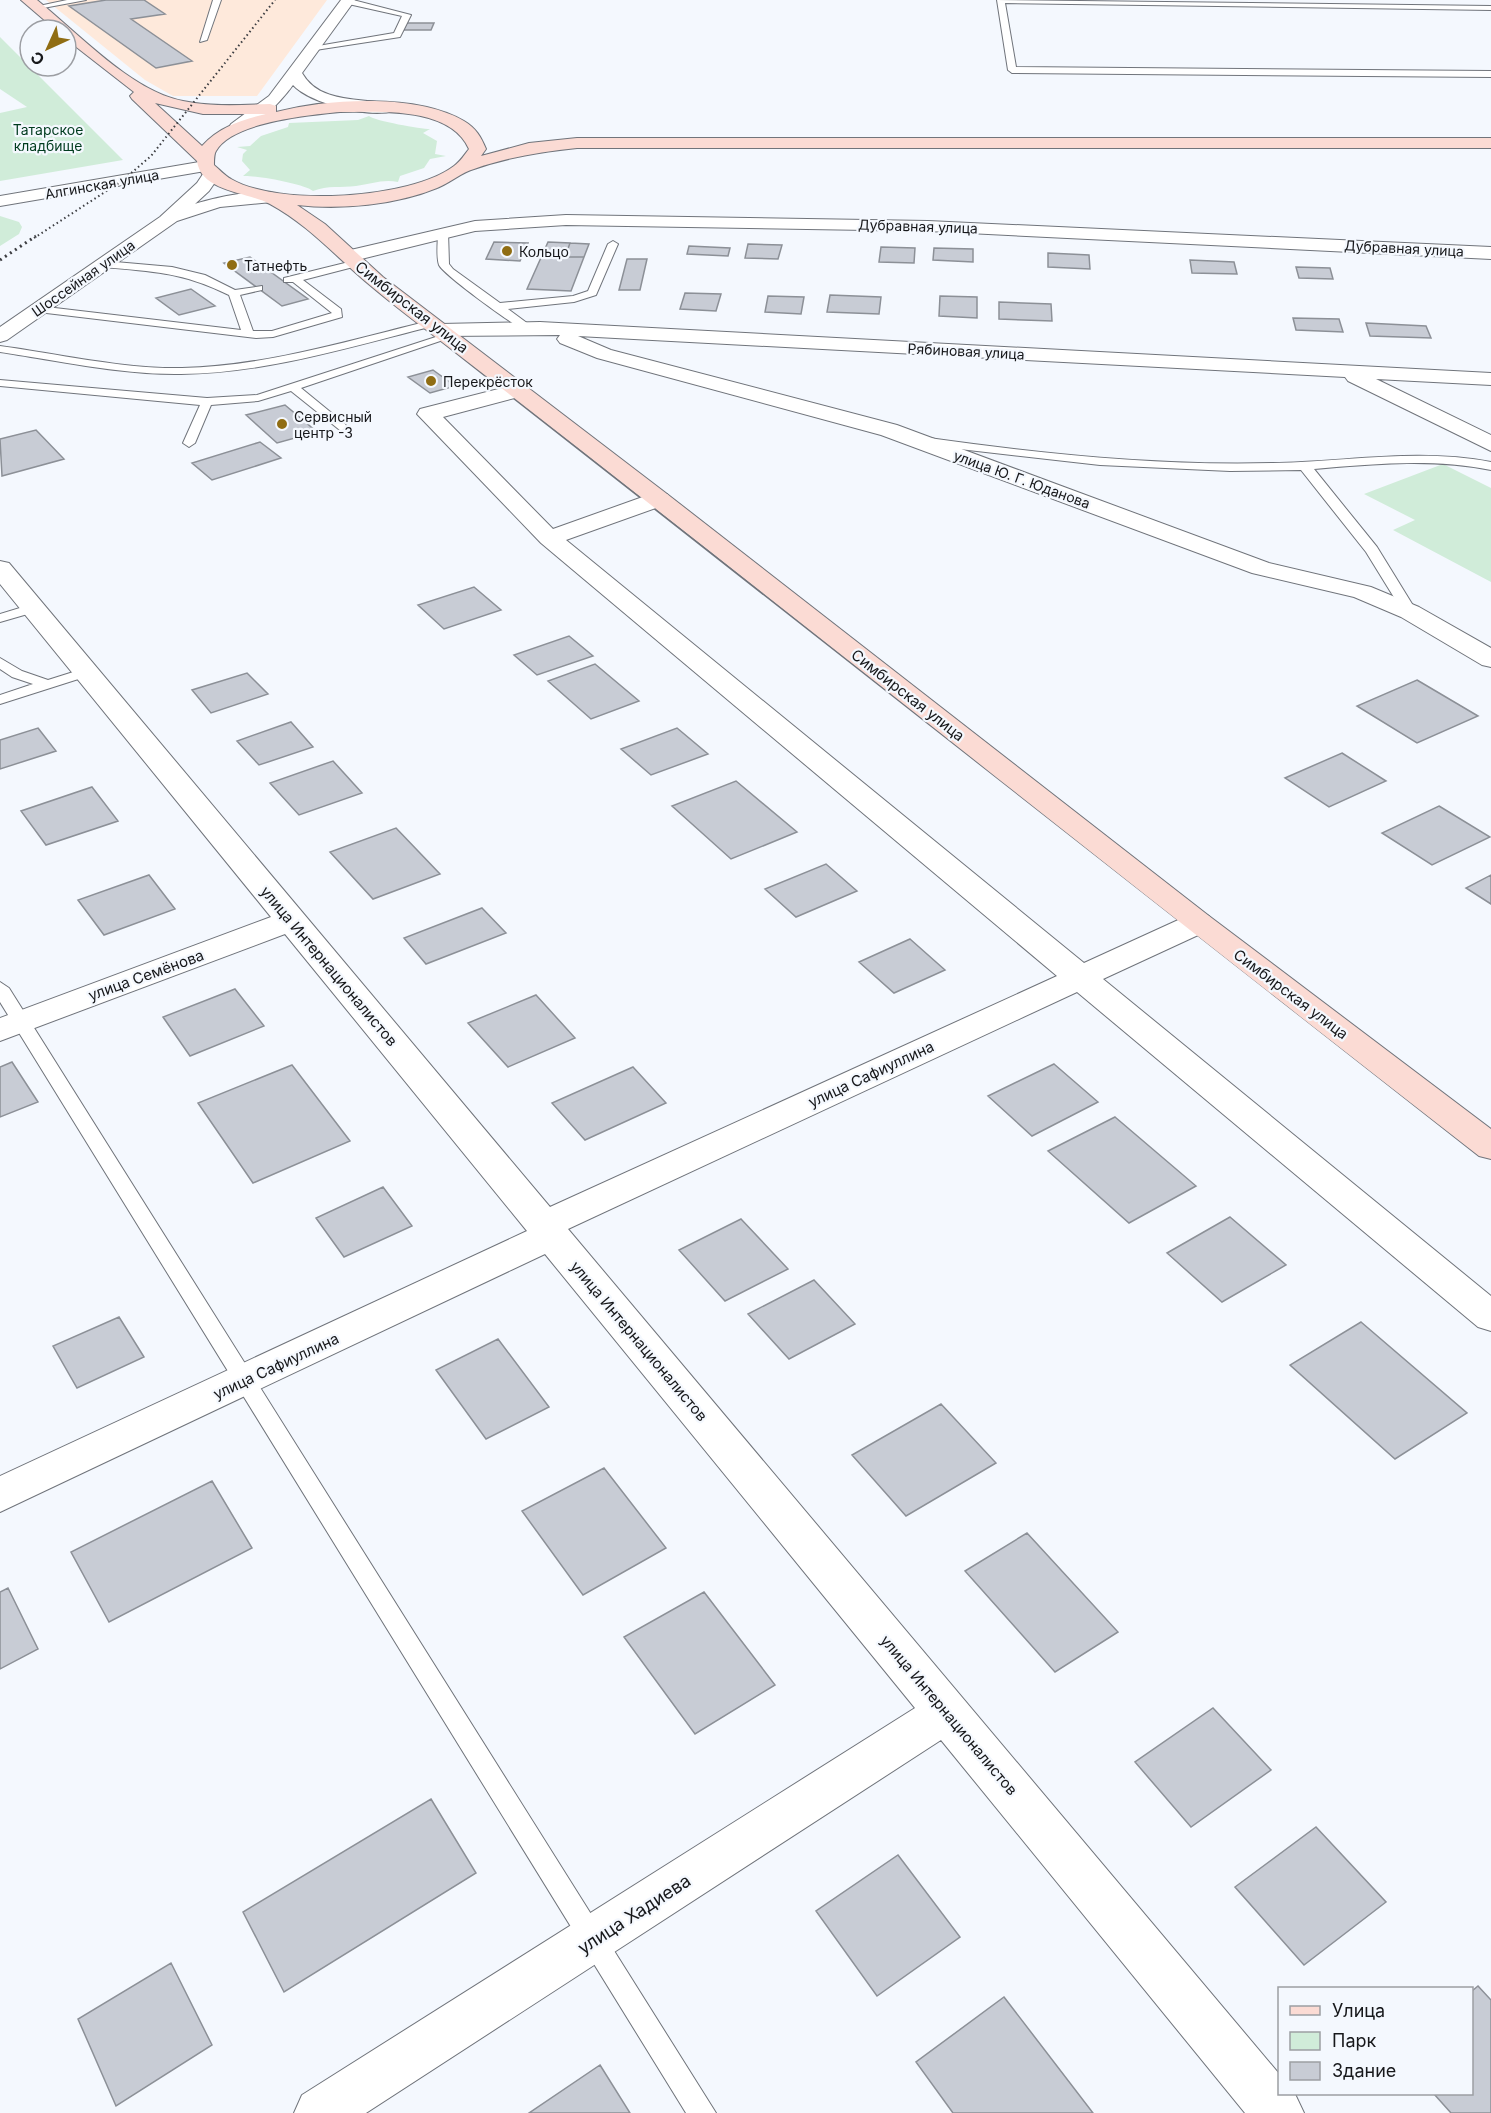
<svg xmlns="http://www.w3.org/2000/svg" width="1491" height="2113" font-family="Inter,sans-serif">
	<rect width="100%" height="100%" fill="#f4f8fe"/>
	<path fill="#fee9db" d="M46,0H327L257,96H173L145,80Z"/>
	<path fill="#d0ecd9" d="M0,37L123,160L0,181V113L27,107L0,89Z
		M369,116C375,121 421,129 430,129L423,133L437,141L435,154L446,156L430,159L424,168L400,176L398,182C383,179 371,184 356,186C341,188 328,185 313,191C305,184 255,175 243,176L250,170L242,161L243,154L247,150L237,147L250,146L261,136L288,127L289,123L358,120Z
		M0,216L19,222L22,227L19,234L0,246Z
		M1443,464L1491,488V582L1393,530L1415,520L1364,494Z"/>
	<path fill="#c8ccd5" stroke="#8c9097" stroke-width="1.5" d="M106,0H144L165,14L131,19L192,61L156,68L69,6Z
		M405,23H434L431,30H402Z
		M494,242L528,243L520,261L486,259Z
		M548,242L570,243L565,257H584L571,291L527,289Z
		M570,243L589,244L584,257H565Z
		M748,244L782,245L778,259L745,258Z
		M689,246L730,248L728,256L687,254Z
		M881,247L915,248L914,263L879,262Z
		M934,248L973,249V262L933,260Z
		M1048,253L1089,255L1090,269L1048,267Z
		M250,257L308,299L282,306L224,263Z
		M627,259H647L640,290H619Z
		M1190,260L1234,262L1237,274L1192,273Z
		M1296,267L1330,268L1333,279L1299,278Z
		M191,289L215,306L179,315L156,298Z
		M685,293L721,294L716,311L680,309Z
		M830,295L881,297L879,314L827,312Z
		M768,296L804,297L801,314L765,312Z
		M940,296L977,297V318L939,316Z
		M999,302L1051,304L1052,321L999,319Z
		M1293,318L1339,319L1343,332L1296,330Z
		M1366,323L1426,326L1431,338L1370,336Z
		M433,370L455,386L430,393L408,377Z
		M285,405L317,432L277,443L246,415Z
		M36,430L64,459L2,476L0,439Z
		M260,442L281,458L212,480L192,463Z
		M474,587L501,610L444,629L418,605Z
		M569,636L593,656L537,675L514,655Z
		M595,664L639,701L591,719L548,681Z
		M247,673L268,694L211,713L192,690Z
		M1417,680L1478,716L1417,743L1357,706Z
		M291,722L313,747L259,765L237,741Z
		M38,728L56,751L0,769V740Z
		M677,728L708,754L651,775L621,749Z
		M1342,753L1386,781L1329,807L1285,778Z
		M333,761L362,793L299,815L270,783Z
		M736,781L797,832L731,859L672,806Z
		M92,787L118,821L46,845L21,811Z
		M1439,806L1490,837L1432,865L1382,833Z
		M396,828L440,874L373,899L330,852Z
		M826,864L857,891L796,917L765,889Z
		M149,875L175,909L104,935L78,900Z
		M1491,875V904L1466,888Z
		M482,908L506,933L426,964L404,938Z
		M910,939L945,970L894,993L859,962Z
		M235,989L264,1026L190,1056L163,1017Z
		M536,995L575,1038L508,1067L468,1023Z
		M12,1062L38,1102L0,1117V1067Z
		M1054,1064L1098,1102L1032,1136L988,1096Z
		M292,1065L350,1141L253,1183L198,1103Z
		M633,1067L666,1103L585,1140L552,1103Z
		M1115,1117L1196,1186L1129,1223L1048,1151Z
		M383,1187L412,1226L344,1257L316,1218Z
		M1230,1217L1286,1265L1222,1302L1167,1253Z
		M741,1219L788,1269L725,1301L679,1250Z
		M814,1280L855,1324L789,1359L748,1314Z
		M119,1317L144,1357L77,1388L53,1346Z
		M1361,1322L1467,1413L1395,1459L1290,1365Z
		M498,1339L549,1407L486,1439L436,1370Z
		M941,1404L996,1463L906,1516L852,1455Z
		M604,1468L666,1548L583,1595L522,1511Z
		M212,1481L252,1548L109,1622L71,1552Z
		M1027,1533L1118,1632L1055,1672L965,1571Z
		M8,1588L38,1649L0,1669V1592Z
		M704,1592L775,1685L695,1734L624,1637Z
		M1213,1708L1271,1770L1191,1827L1135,1762Z
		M431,1799L476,1873L284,1992L243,1912Z
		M1316,1827L1386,1902L1304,1965L1235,1887Z
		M898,1855L960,1937L877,1996L816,1911Z
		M171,1963L212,2045L116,2106L78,2019Z
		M1478,1986L1491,2000V2113H1451L1434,2094H1472V1991Z
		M1004,1997L1093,2113H953L916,2062Z
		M600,2065L630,2113H529Z"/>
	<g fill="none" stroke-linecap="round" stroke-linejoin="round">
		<g stroke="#70747b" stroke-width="2">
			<path id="lane" d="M67,0H86L38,9L34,7Z
				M213,0H221L207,40L200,42Z
				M344,0H353L411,15L400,37L309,51L312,47L394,33L402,16L344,3Z
				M997,0L1491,6V10L1005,3L1016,67L1491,71V77L1012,73L1008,70Z
				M443,229L448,232L449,264L453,269L500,303L573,296L588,291L608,244L613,241L618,244L596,295L574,302L508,309L531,326L532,328L527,331C516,328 443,274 439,265C436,256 438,241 438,232Z
				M357,260L361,261V265L303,280L341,309L342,317L273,337L256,338L38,312L33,309L38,306L241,330L229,295C182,272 155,272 104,267L99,264L104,261L172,267L205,275L235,290L262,286V290L240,295L253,331H272L332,313L293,282H284V278Z
				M433,320L438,323L437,325C353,346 268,373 181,374C121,375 60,361 0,352V346C60,354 121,369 182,368C267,366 351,340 433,320Z
				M445,334L455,336L301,388L345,424L347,427L341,431L291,391L258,401L211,405L195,443L189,447L183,443L200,405L0,386V380L207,398L257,395Z
				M929,438C1043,454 1158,466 1273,463C1347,462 1418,448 1491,462V470C1432,458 1373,464 1314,469L1377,547L1417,612L1410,616L1403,612L1366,552L1301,470L1230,471L1100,465L925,445L923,442Z
				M33,604L38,605V611L0,622V614Z
				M0,658L22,671L48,680L86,668L93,672L91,675L0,704V695L33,684L12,677L0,669Z
				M0,982L9,988L716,2113H686L0,1002Z"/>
		</g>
		<g stroke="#70747b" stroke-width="2">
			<path id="street" d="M341,0H355L302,73C320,105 363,97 394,105L396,108L394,111C369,118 311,104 293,85C283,99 250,136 231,132L229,128L231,124L269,96Z
				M205,161L211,162L214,166L211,170L0,206V196Z
				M211,170L220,175L209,191L195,204C210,199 271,184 281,197L272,202L220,207L177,221L7,340L0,342V327L160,217L197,183L205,171Z
				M566,215L928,221L1491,247V259L928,231L566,225L475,231L349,262L340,256L342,252L475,221Z
				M540,322L1491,373V385L1376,379L1491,435V451L1348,381L1345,377L578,336L611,350L897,425L1269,563L1371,587L1419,607L1491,648V667L1482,665L1401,617L1354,597L1252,573L881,435L597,358L560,343L557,339L560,335L441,336L434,334L431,330L434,326L441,324Z
				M518,384L526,385L529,390L526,395L443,417L553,529L651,494H667L671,499L667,504L566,540L1084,963L1187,916L1198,913L1209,916L1213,923L1209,930L1103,979L1491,1296V1331L1478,1327L1077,992L568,1229L1280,2075V2094H1295L1304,2113H1245L941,1740L366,2113H294L302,2095L915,1708L545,1254L0,1512V1476L527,1231L285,934L0,1041V1018L271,917L0,584V561L9,563L550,1207L1057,976L541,543L417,414L420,409Z"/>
		</g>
		<g stroke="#70747b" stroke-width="2">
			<path id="secondary" d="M21,0H37C78,33 131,91 183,101C211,107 241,105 270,104L276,106V112C328,99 416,93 464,121C476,128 481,137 486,149L481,156L529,143L577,138H1491V148H577C541,152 508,157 474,169C462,172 450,183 437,188C396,205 341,210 297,205L325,224L383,277L667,494L1209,916L1491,1129V1159L1479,1156C1136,890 798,618 455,352C427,330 398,309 371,286C337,258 309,225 270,204C248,192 201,192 197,161L132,99L130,96L134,92L66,39V30H56ZM155,103L203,114H266C241,120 219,127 202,146ZM340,112C379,112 450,106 469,149C465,154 460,162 454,166C411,199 278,207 231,179C225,176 219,169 214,165C214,160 214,154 216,151C232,122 310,115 340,112Z"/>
		</g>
		<use href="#lane" fill="#fff" fill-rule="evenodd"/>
		<use href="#street" fill="#fff" fill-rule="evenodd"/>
		<use href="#secondary" fill="#fbdbd4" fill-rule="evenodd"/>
		<path stroke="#3c3d41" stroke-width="2" stroke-dasharray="1.5 3" stroke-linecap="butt" d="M34,238L122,181L151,156L275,0"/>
		<path stroke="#3c3d41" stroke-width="3" stroke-dasharray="2 4" stroke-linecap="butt" d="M0,260L36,236"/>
	</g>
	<g fill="#906d13" stroke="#f4f8fe" stroke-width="2">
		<circle cx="507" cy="251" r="6"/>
		<circle cx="232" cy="265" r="6"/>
		<circle cx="431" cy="381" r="6"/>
		<circle cx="282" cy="424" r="6"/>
	</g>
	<g text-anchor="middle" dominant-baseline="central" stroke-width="4.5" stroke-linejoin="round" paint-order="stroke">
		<g font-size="14" fill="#003b1e" stroke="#f4f8fe">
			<text x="48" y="129">Татарское<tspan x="48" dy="16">кладбище</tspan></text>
		</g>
		<g font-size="14" fill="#17181b" stroke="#f4f8fe">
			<text transform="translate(102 184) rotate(-10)">Алгинская улица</text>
			<text transform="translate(918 226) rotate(2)">Дубравная улица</text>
			<text transform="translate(1404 248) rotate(3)">Дубравная улица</text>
			<text transform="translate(83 278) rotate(-35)">Шоссейная улица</text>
			<text transform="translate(966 351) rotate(3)">Рябиновая улица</text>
			<text transform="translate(1022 479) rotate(20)">улица Ю. Г. Юданова</text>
		</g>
		<g font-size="14" fill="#17181b" stroke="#f4f8fe" text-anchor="start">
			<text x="519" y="251">Кольцо</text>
			<text x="244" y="265">Татнефть</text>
			<text x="443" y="381">Перекрёсток</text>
			<text x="294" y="416">Сервисный<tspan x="294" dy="16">центр -3</tspan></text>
		</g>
		<g font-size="15" fill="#17181b" stroke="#f4f8fe">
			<text transform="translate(412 307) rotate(38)">Симбирская улица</text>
			<text transform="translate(908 695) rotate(38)">Симбирская улица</text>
			<text transform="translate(329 966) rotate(50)">улица Интернационалистов</text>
			<text transform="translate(146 975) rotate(-20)">улица Семёнова</text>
			<text transform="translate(1291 994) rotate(37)">Симбирская улица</text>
			<text transform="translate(871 1074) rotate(-25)">улица Сафиуллина</text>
			<text transform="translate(639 1341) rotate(50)">улица Интернационалистов</text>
			<text transform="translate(276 1366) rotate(-25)">улица Сафиуллина</text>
			<text transform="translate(949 1715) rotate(50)">улица Интернационалистов</text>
		</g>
		<g font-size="18" fill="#17181b" stroke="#f4f8fe">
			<text transform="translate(634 1914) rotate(-33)">улица Хадиева</text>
		</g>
	</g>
	<rect x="1278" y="1987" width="195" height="108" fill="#f4f8fe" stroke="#9c9ea3" stroke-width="1.5"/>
	<rect x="1290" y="2006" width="30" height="9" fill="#fbdbd4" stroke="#9c9ea3" stroke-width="1.5"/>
	<text x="1332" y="2017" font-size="18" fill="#17181b">Улица</text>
	<rect x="1290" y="2032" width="30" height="18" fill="#d0ecd9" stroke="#9c9ea3" stroke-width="1.5"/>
	<text x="1332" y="2047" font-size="18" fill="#17181b">Парк</text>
	<rect x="1290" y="2062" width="30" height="18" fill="#c8ccd5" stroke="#9c9ea3" stroke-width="1.5"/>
	<text x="1332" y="2077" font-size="18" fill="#17181b">Здание</text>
	<g transform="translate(48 48) rotate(225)"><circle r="28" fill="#f4f8fe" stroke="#9c9ea3" stroke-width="1.5"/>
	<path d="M0-4.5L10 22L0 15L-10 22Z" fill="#906d13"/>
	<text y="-9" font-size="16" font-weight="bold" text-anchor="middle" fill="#17181b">С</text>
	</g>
</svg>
